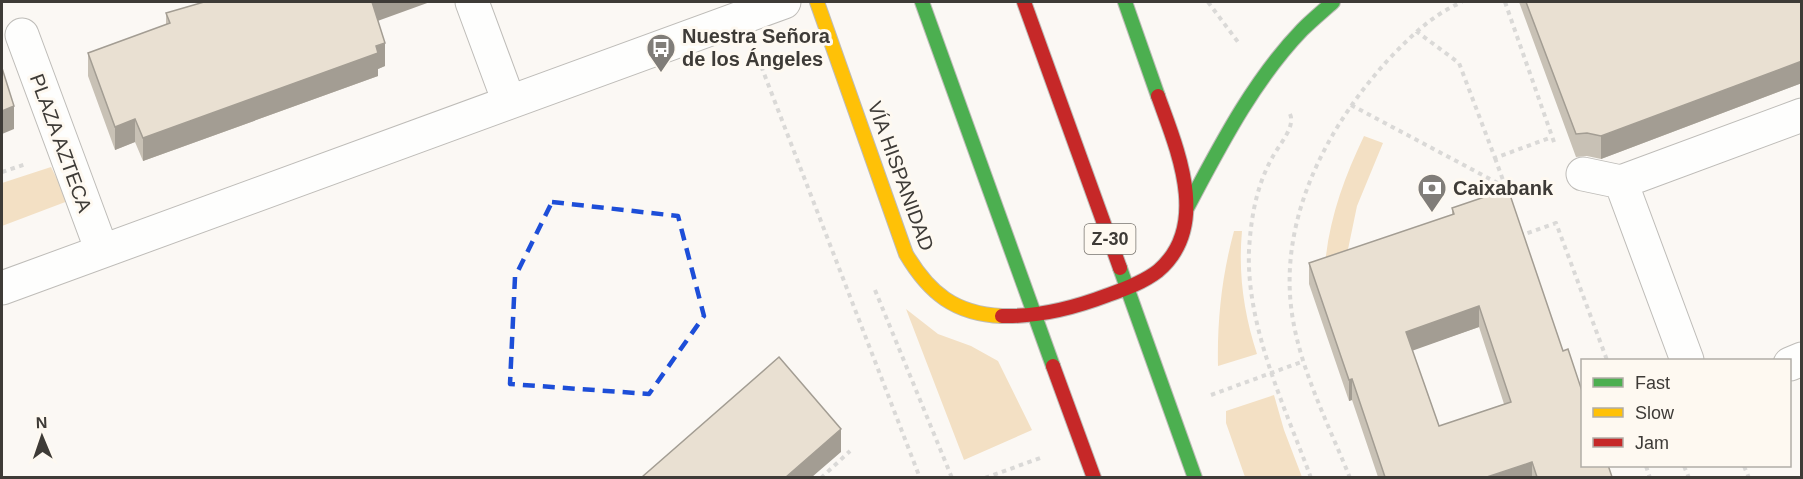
<svg xmlns="http://www.w3.org/2000/svg" width="1803" height="479" font-family="Helvetica,sans-serif">
	<rect width="100%" height="100%" fill="#fbf8f4"/>
	<path fill="#f3e0c4" d="M1364,136L1383,143L1357,206L1346,259L1325,265C1329,219 1344,178 1364,136Z
		M51,167L68,201L2,226V183Z
		M1234,231H1242C1238,274 1244,314 1257,354L1218,366C1217,320 1222,275 1234,231Z
		M906,309L938,334L971,346L998,361L1032,430L964,460Z
		M1274,395L1284,430L1302,477H1245L1226,423V411Z"/>
	<g fill="none" stroke-linecap="round" stroke-linejoin="round">
		<g stroke="#bebcb8" stroke-width="35">
			<path id="street" d="M472,2L509,102
				M22,35L102,251
				M1583,174L1621,182L1802,115
				M1621,182L1687,360
				M2,288L784,2
				M1790,364L1802,359"/>
		</g>
		<g stroke="#bebcb8" stroke-width="16">
			<path id="fast" d="M922,2L1053,366
				M1125,2L1158,96
				M1187,208C1220,146 1253,81 1302,30C1312,20 1323,11 1333,2
				M1120,268L1195,478"/>
		</g>
		<g stroke="#bebcb8" stroke-width="16">
			<path id="slow" d="M817,2L906,254C929,293 955,314 1002,316"/>
		</g>
		<g stroke="#bebcb8" stroke-width="16">
			<path id="jam" d="M1024,2L1120,268
				M1002,316C1039,317 1074,308 1108,295C1125,289 1144,282 1158,271C1211,226 1177,149 1158,96
				M1053,366L1094,478"/>
		</g>
		<path stroke="#dad9d7" stroke-width="4" stroke-dasharray="4.5 4.5" stroke-linecap="butt" d="M1208,2L1238,42
			M1505,2L1555,145
			M1416,31L1459,63L1495,158L1552,137
			M758,58L920,478
			M1351,105L1505,187
			M1290,114C1296,127 1278,146 1272,158C1256,187 1251,218 1249,250C1246,327 1285,407 1311,478
			M1495,158L1508,194
			M2,172L26,164
			M1521,232L1522,235L1556,223L1607,360
			M875,290L952,478
			M1211,395L1304,361
			M1646,466L1650,478
			M1684,466L1689,478
			M1744,466L1749,478
			M821,478L850,451
			M985,478L1043,457
			M1350,478C1330,428 1302,373 1293,320C1276,224 1325,129 1388,60C1411,36 1432,15 1462,2"/>
		<use href="#street" stroke="#fefefd" stroke-width="33"/>
		<use href="#fast" stroke="#4caf50" stroke-width="14"/>
		<use href="#slow" stroke="#ffc107" stroke-width="14"/>
		<use href="#jam" stroke="#c62828" stroke-width="14"/>
	</g>
	<path fill="#c8c1b5" fill-rule="evenodd" d="M1519,2H1802V83L1601,159L1587,156L1576,157Z
		M166,13L378,21L385,66L378,69V76L143,161L135,142L115,150L88,76V53L166,25Z
		M1452,208L1563,351L1612,477H1378L1352,400L1349,401L1309,284V263L1452,215ZM1479,327L1504,404L1439,426L1412,350Z"/>
	<path fill="#a39d93" d="M372,2H430L372,23Z
		M385,43V66L378,69V76L143,161V138Z
		M1802,61V83L1601,159V136Z
		M14,106V129L2,134V111Z
		M135,119V142L115,150V127Z
		M1479,306V327L1406,353V332Z
		M1352,379V400L1349,401V380Z
		M841,429V452L812,477H786Z
		M1532,462V477H1487Z"/>
	<path fill="#e9e0d2" stroke="#a39d93" stroke-width="1.5" fill-rule="evenodd" d="M204,2H372L385,43L376,46L378,53L143,138L135,119L115,127L88,53L170,23L166,13Z
		M1526,2H1802V61L1601,136L1587,133L1576,134Z
		M2,68L14,106L2,111Z
		M1508,189L1563,351L1568,349L1582,391V465H1608L1612,477H1537L1532,462L1487,477H1385L1352,379L1349,380L1309,263L1454,214L1452,208ZM1479,306L1511,402L1439,426L1406,332Z
		M779,357L841,429L786,477H642Z"/>
	<path fill="none" stroke="#1d4ed8" stroke-width="4.5" stroke-dasharray="12 8" stroke-linejoin="round" d="M552,202L678,216L704,316L649,394L510,384L515,277Z"/>
	<defs>
		<g id="bus-pin" transform="scale(1.5)"><path d="M0 17L-7.5 6A9.5 9.5 0 1 1 7.5 6Z" fill="#807d79" stroke="#fef9f1"/><path d="M-5-6H5V4H4V6H2V4H-2V6H-4V4H-5ZM-3.5-4V0h7V-4ZM-3.5 1.2v1.5H-2V1.2ZM2 1.2v1.5H3.5V1.2Z" fill="#fff"/></g>
		<g id="bank-pin" transform="scale(1.5)"><path d="M0 17L-7.5 6A9.5 9.5 0 1 1 7.5 6Z" fill="#807d79" stroke="#fef9f1"/><path d="M-6-4H6V4H-6ZM0-2.3a2.3 2.3 0 1 0 0 4.6a2.3 2.3 0 1 0 0-4.6Z" fill="#fff"/></g>
	</defs>
	<g fill-rule="evenodd">
		<use href="#bus-pin" x="661" y="48"/>
		<use href="#bank-pin" x="1432" y="188"/>
	</g>
	<g text-anchor="middle" dominant-baseline="central" stroke-width="6" stroke-linejoin="round" paint-order="stroke">
		<rect fill="#fef9f1" stroke="#78746f" stroke-width="1.5" x="1084.5" y="224" width="51" height="30" rx="4.5"/>
		<g font-size="18" font-weight="bold" fill="#3e3b37">
			<text x="1110" y="239">Z-30</text>
		</g>
		<g font-size="20" font-weight="bold" fill="#3e3b37" stroke="#fef9f1" text-anchor="start">
			<text x="682" y="36">Nuestra Señora<tspan x="682" dy="23">de los Ángeles</tspan></text>
			<text x="1453" y="188">Caixabank</text>
		</g>
		<g font-size="20" fill="#3e3b37" stroke="#fef9f1">
			<text transform="translate(61 143) rotate(70)">PLAZA AZTECA</text>
			<text transform="translate(901 176) rotate(70)">VÍA HISPANIDAD</text>
		</g>
	</g>
	<rect width="1803" height="479" fill="none" stroke="#3e3b37" stroke-width="6"/>
	<rect x="1581" y="359" width="210" height="108" fill="#fef9f1" stroke="#b1ada7" stroke-width="1.5"/>
	<rect x="1593" y="378" width="30" height="9" fill="#4caf50" stroke="#b1ada7" stroke-width="1.5"/>
	<text x="1635" y="389" font-size="18" fill="#3e3b37">Fast</text>
	<rect x="1593" y="408" width="30" height="9" fill="#ffc107" stroke="#b1ada7" stroke-width="1.5"/>
	<text x="1635" y="419" font-size="18" fill="#3e3b37">Slow</text>
	<rect x="1593" y="438" width="30" height="9" fill="#c62828" stroke="#b1ada7" stroke-width="1.5"/>
	<text x="1635" y="449" font-size="18" fill="#3e3b37">Jam</text>
	<g transform="translate(42 437) rotate(358)" stroke="#fef9f1" stroke-width="4.5" paint-order="stroke">
	<path d="M0-4.5L10 22L0 15L-10 22Z" fill="#3e3b37"/>
	<text y="-9" font-size="16" font-weight="bold" text-anchor="middle" fill="#3e3b37">N</text>
	</g>
</svg>
